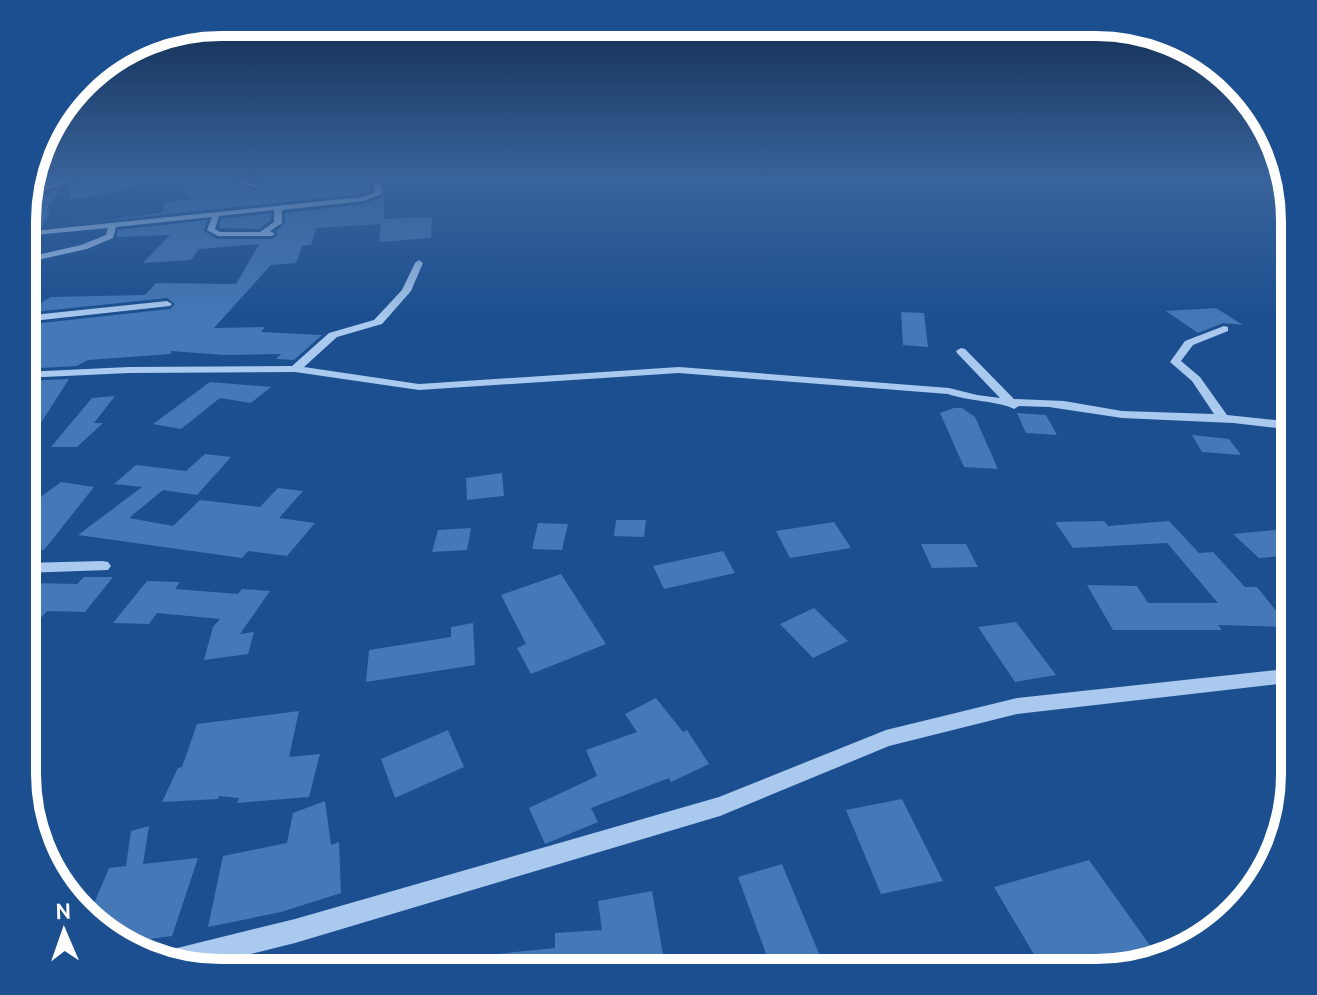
<svg xmlns="http://www.w3.org/2000/svg" width="1317" height="995" font-family="Cabin,sans-serif">
	<rect width="100%" height="100%" fill="#1b4f8f"/>
	<path fill="#4478b7" d="M78,180H133L134,188L69,200L71,184Z
		M176,180H233L256,191L263,186L252,180H371V191L362,194L64,225L162,213L165,202L194,199Z
		M60,188L53,202L48,204L49,212L42,227L24,229V203Z
		M384,196V219L432,217L431,238L379,242L381,224L316,228L311,245L302,246L296,263L271,265L214,328L265,327L261,332L322,335L294,360L276,359L281,354L225,355L171,351V354L88,360L77,366L23,369V343L34,334L23,335V325L170,309L175,304L167,298L24,313V305H37L51,297L145,295L156,283L236,284L259,244L199,249L191,260L143,263L170,235L116,237L118,230L207,220L204,231L217,239H271L278,235L276,231L285,223V213L364,204Z
		M271,213V220L259,229L219,228L221,219Z
		M1216,308L1243,325L1223,323L1198,333L1166,311Z
		M901,312L924,313L928,347L903,345Z
		M69,379L23,451V381Z
		M210,382L271,387L251,403L220,398L181,429L153,424Z
		M115,396L94,423H103L77,447H51L92,398Z
		M954,408H962L975,417L998,469L964,467L940,413Z
		M1017,413L1046,415L1057,435L1026,433Z
		M1192,435L1229,439L1241,455L1202,452Z
		M205,454L231,457L197,495L163,490L129,518L173,526L200,500L260,507L278,488L303,491L279,518L315,523L287,556L248,551L242,558L78,535L142,487L114,484L136,465L186,471Z
		M502,473L504,496L467,500L466,478Z
		M61,482L94,487L44,550H23V510Z
		M616,520H646L644,537L614,536Z
		M1104,521L1108,526L1169,521L1199,553L1213,552L1245,587H1257L1289,627L1218,625L1222,630H1113L1087,585L1137,586L1148,603H1218L1167,543L1073,548L1055,522Z
		M834,522L851,548L790,558L776,531Z
		M538,523L568,524L562,550L532,549Z
		M471,528L467,550L432,552L438,530Z
		M1295,528V555L1259,558L1233,534Z
		M921,544H966L978,567L932,568Z
		M723,551L735,573L664,589L653,566Z
		M561,574L606,644L531,674L517,648L526,644L501,595Z
		M84,577H113L85,612L47,611L23,639V597L36,583L77,584Z
		M147,581L180,582L175,589L238,594L242,589L270,591L240,634L254,632L248,654L204,660L213,627L220,619L157,613L149,624L113,623Z
		M814,608L848,641L813,658L780,624Z
		M1016,622L1056,675L1015,682L978,627Z
		M473,623L475,665L366,682L369,650L451,637V627Z
		M656,698L683,732L687,730L709,764L671,782L669,778L591,808L598,822L545,844L529,808L597,776L586,750L637,732L625,714Z
		M299,711L289,757L320,754L309,797L237,803L239,798L219,796L218,799L162,802L178,768L182,767L197,724Z
		M448,730L464,767L395,798L381,759Z
		M902,799L943,881L881,894L846,810Z
		M325,801L331,845L339,842L341,893L281,912L208,927L223,856L287,843L293,813Z
		M149,826L143,864L198,858L172,936L120,943L87,920L109,868L126,866L131,831Z
		M1089,860L1159,958L1097,973H1045L994,887Z
		M782,864L827,973H773L738,877Z
		M652,891L665,966L633,973H495L497,954L555,948V933L602,930L598,901Z
		M1000,956L1009,973H955V968Z"/>
	<g fill="none" stroke-linecap="round" stroke-linejoin="round">
		<path fill="#a9c9ee" fill-rule="evenodd" d="M65,180H75L24,197V193Z
			M236,180H245L260,187L255,188Z
			M374,180H380L382,194L364,201L282,210V223L270,231L275,234L271,236H218L207,230L212,217L116,227L113,238L87,249L24,263V258L81,245L106,235L108,228L24,236V232L363,197L374,193ZM274,210V222L260,232H220L215,229L219,216Z
			M419,260L423,263L411,291L382,324L337,337L304,367L419,384L679,367L949,388L977,395L1000,398L957,353L956,351L961,348L965,349L1014,399L1064,401L1122,411L1214,414L1192,381L1170,362L1185,341L1224,326L1228,327V331L1193,345L1181,361L1200,377L1227,415L1295,422V430L1233,423L1122,418L1049,407L1019,406L1014,409C999,401 967,401 948,394L679,373L419,390L295,372L129,373L23,378V372L129,367L292,366L329,333L374,320L402,290L415,263Z
			M167,301L172,304L170,306L23,322V316Z
			M103,561L108,562L111,566L108,570L23,573V563Z
			M1295,668V682L1017,714L889,746L720,816L295,943L191,969L154,960L156,954L165,951L295,919L719,797L886,730L1017,698Z"/>
	</g>
	<linearGradient id="sky" x2="0" y2="1"><stop stop-color="#0f2b4f"/><stop offset="0.56" stop-color="#39639b"/><stop offset="1" stop-color="#39639b" stop-opacity="0"/></linearGradient>
	<rect width="1317" height="319" fill="url(#sky)"/>
	<path d="M0 0H1317V995H0ZM221 36H1096A185 185 0 0 1 1281 221V774A185 185 0 0 1 1096 959H221A185 185 0 0 1 36 774V221A185 185 0 0 1 221 36Z" fill="#1b4f8f" fill-rule="evenodd"/>
	<path fill="none" stroke="#fff" stroke-width="10" d="M221 36H1096A185 185 0 0 1 1281 221V774A185 185 0 0 1 1096 959H221A185 185 0 0 1 36 774V221A185 185 0 0 1 221 36Z"/>
	<g transform="translate(64 931) rotate(358)" stroke="#1b4f8f" stroke-width="6" paint-order="stroke">
	<path d="M0-6L14 30L0 20L-14 30Z" fill="#ffffff"/>
	<text y="-12" font-size="22" font-weight="bold" text-anchor="middle" fill="#ffffff">N</text>
	</g>
</svg>
